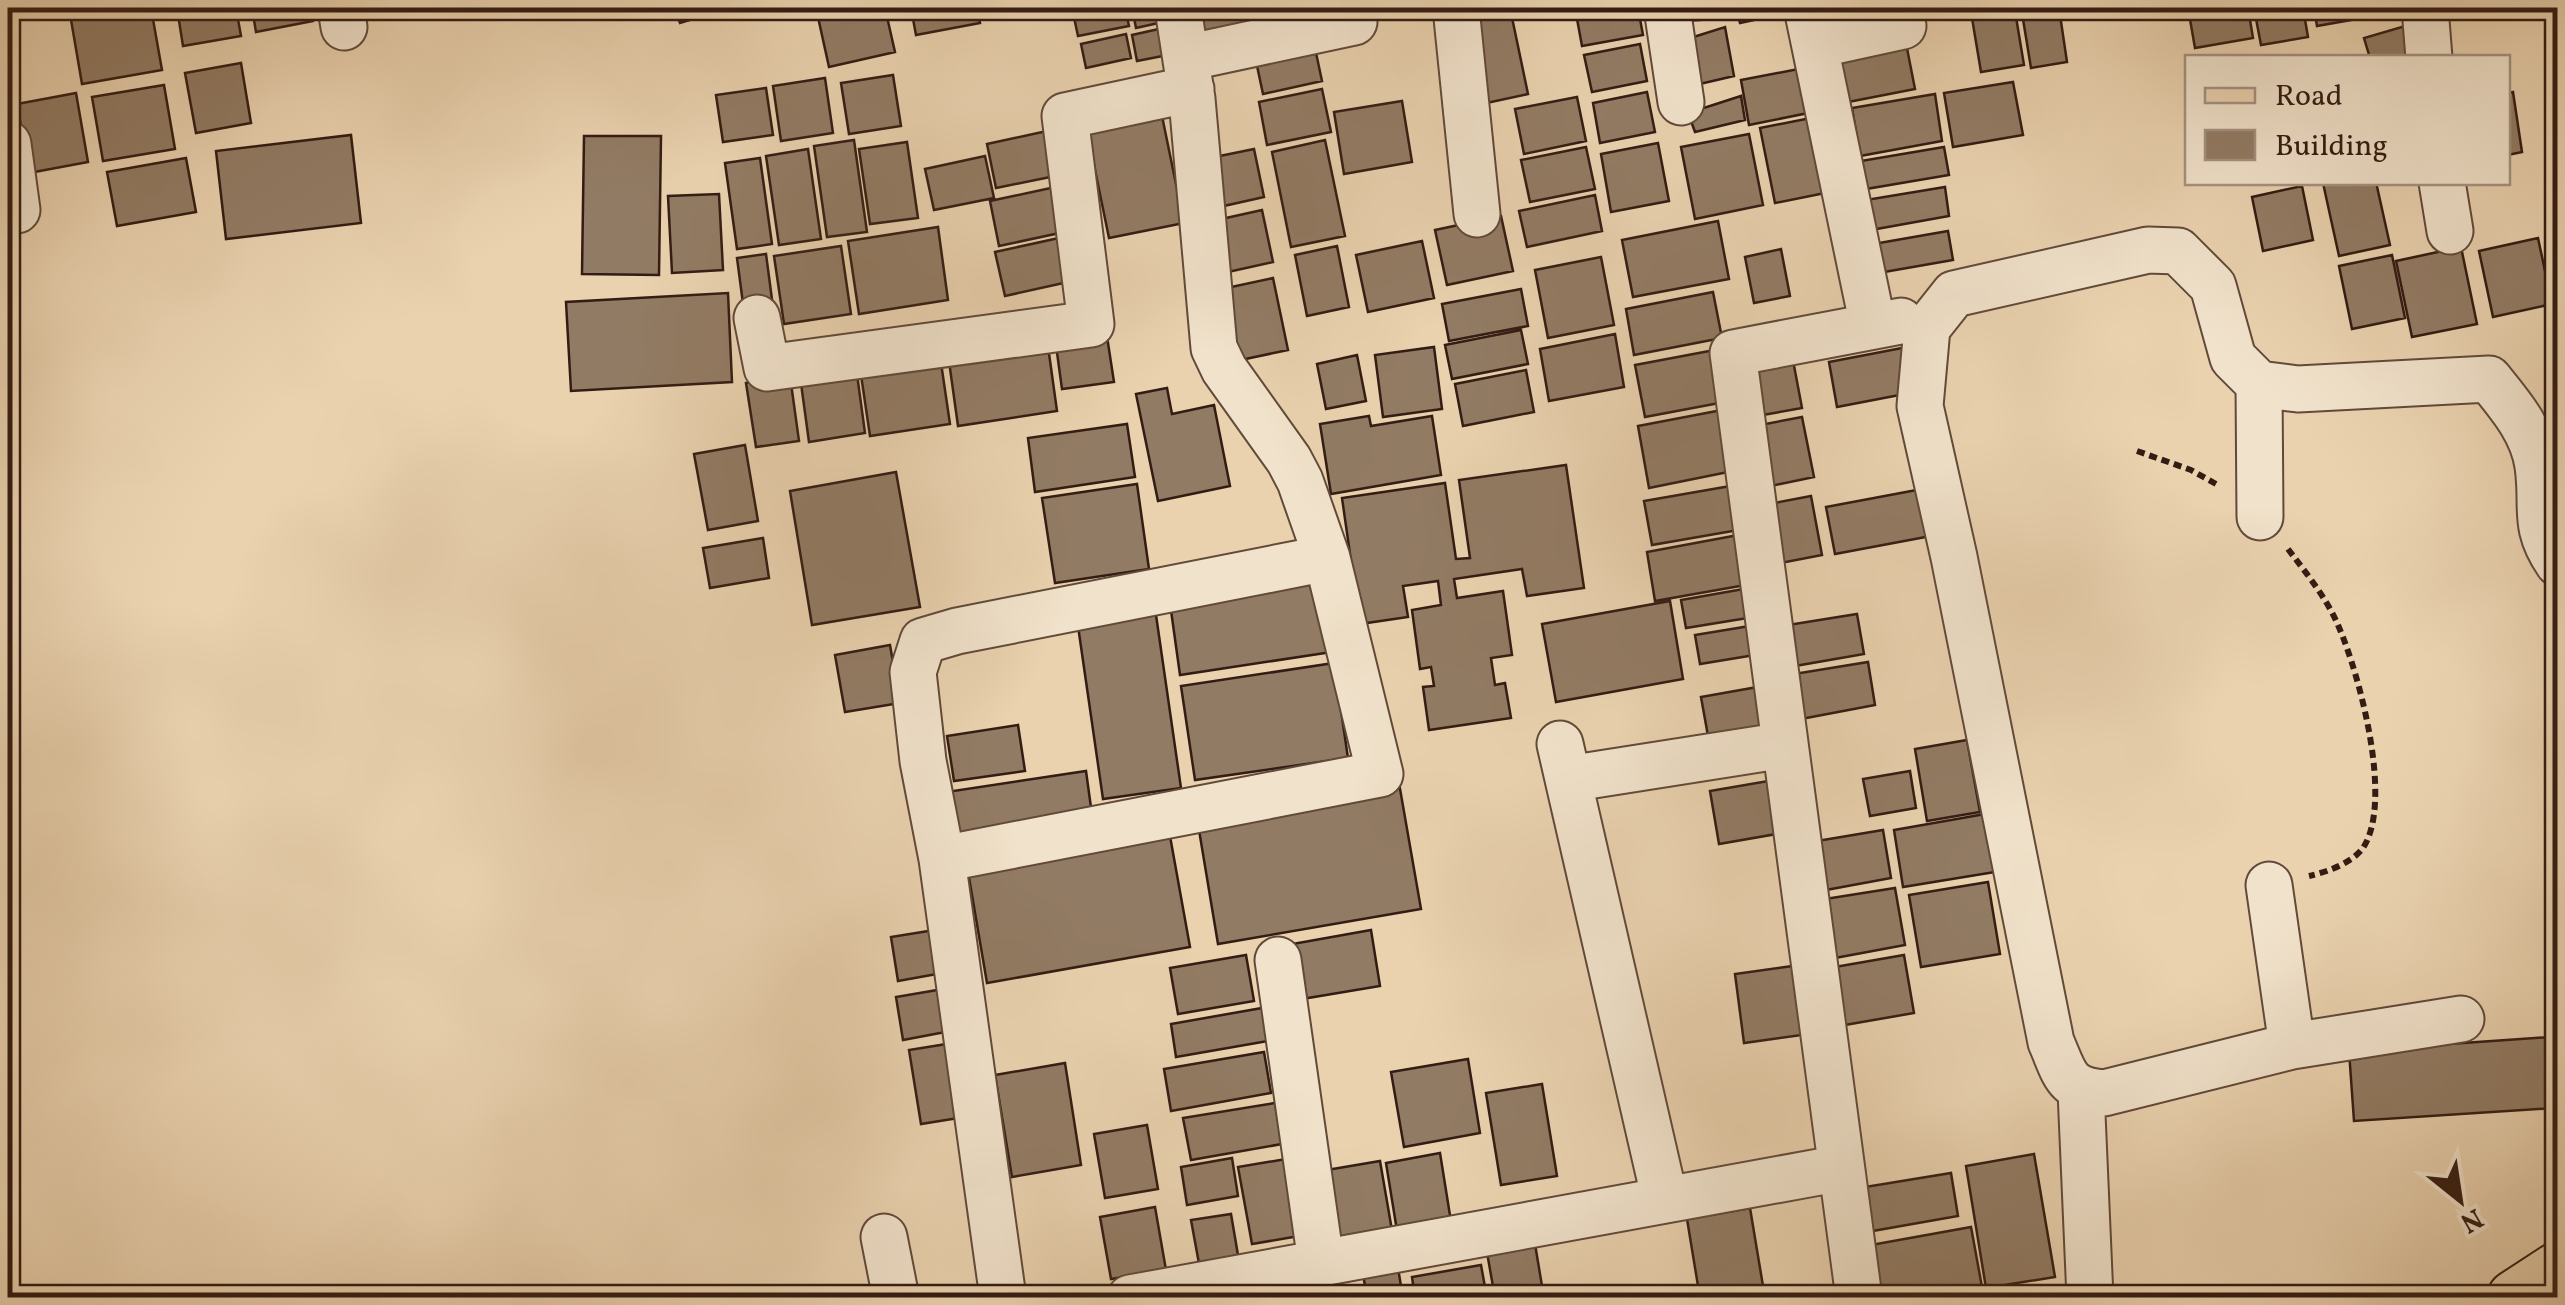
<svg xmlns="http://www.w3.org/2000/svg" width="2565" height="1305" font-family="Vollkorn,serif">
	<rect width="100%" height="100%" fill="#ead2af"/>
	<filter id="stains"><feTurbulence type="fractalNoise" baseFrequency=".002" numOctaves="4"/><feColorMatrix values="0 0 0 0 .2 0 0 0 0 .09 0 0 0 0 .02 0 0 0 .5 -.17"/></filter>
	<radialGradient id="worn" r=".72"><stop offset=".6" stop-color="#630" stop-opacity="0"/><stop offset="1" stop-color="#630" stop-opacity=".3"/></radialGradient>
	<path fill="#927b64" stroke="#331c13" stroke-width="2.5" d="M69,8H151L162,70L82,84Z
		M177,8H236L241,36L183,46Z
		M252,8H311L313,21L256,32Z
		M675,8H722L723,10L680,23Z
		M816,8H885L895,52L829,67Z
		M911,8H977L980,23L916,35Z
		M1072,8H1125L1129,26L1078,36Z
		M1132,8H1169L1172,20L1136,28Z
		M1193,8H1274L1279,32L1201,49Z
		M1363,8H1418L1365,18Z
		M1468,8H1510L1528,94L1482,104Z
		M1575,8H1638L1643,35L1582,46Z
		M1684,8H1726L1728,18L1685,21Z
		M1737,8H1796L1797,11L1740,23Z
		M1813,8H1885L1819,37Z
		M2059,8L2067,62L2031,68L2022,13Z
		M2188,8H2248L2253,38L2195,48Z
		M2254,8H2303L2308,37L2261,45Z
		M2314,8H2414V9L2317,26Z
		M2015,11L2024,65L1981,72L1972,18Z
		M2412,24L2422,58H2370L2364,38Z
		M1172,26L1178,53L1137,61L1132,35Z
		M1725,27L1734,76L1687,87L1684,40Z
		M1904,33L1915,89L1843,103L1833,47Z
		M1126,34L1131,58L1086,68L1081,44Z
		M1312,34L1322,81L1263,94L1253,47Z
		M1640,44L1647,81L1592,92L1584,55Z
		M241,63L251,123L196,133L185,73Z
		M1814,66L1823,110L1749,125L1741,80Z
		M893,75L901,126L849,134L841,83Z
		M825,78L833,133L781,141L773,86Z
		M2013,82L2023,135L1953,147L1944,93Z
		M164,85L175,149L103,161L92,97Z
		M766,88L773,135L723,142L716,95Z
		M1322,89L1331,132L1267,145L1259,102Z
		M1647,92L1655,132L1600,143L1593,103Z
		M2513,92L2522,152L2508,155V93Z
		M76,93L88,162L29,173L17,104Z
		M1935,94L1942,141L1860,156L1852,108Z
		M1741,96L1745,120L1695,132L1688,113Z
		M1577,97L1586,141L1524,154L1515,109Z
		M1402,101L1412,162L1344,174L1334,112Z
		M1826,115L1840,190L1775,203L1760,128Z
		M1162,116L1184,223L1109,238L1087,131Z
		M1056,129L1065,174L996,188L987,144Z
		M1749,134L1763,205L1695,219L1681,147Z
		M351,135L361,223L226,239L216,151Z
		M584,136H661L659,275L582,274Z
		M854,140L867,232L827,237L814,146Z
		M1325,140L1345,236L1291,247L1272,152Z
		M907,142L918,218L870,224L859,149Z
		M1658,143L1669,201L1611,212L1601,154Z
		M1586,147L1595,189L1530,202L1521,160Z
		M1944,147L1949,175L1866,189L1861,161Z
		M808,149L821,239L779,245L766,156Z
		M1254,149L1264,197L1215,208L1205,159Z
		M985,156L994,198L934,210L925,169Z
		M186,158L196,212L117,226L107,172Z
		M760,158L772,244L737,249L725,163Z
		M2376,182L2390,245L2339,256L2323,183Z
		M1060,186L1069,231L999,246L990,201Z
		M2302,186L2313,240L2263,251L2252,197Z
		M1945,187L1949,216L1871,230L1866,200Z
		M719,194L723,270L672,273L668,196Z
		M1595,195L1602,231L1527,247L1519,211Z
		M1262,210L1273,262L1219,274L1208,222Z
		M1501,216L1513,271L1447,285L1435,230Z
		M1718,221L1729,279L1633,297L1622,240Z
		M938,227L948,300L859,314L848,241Z
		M1948,231L1953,260L1867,275L1862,246Z
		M1068,236L1077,280L1005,296L995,252Z
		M2538,238L2552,304L2493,317L2479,251Z
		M1422,241L1434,298L1368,312L1356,255Z
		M841,246L851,314L784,324L774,256Z
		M1337,246L1349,307L1307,316L1295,255Z
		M2461,247L2477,324L2412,337L2396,261Z
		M1781,249L1790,296L1754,303L1745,257Z
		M766,254L773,307L744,311L737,258Z
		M2392,255L2405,318L2352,329L2339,266Z
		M1601,257L1614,325L1548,338L1535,270Z
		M8,262L15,303L8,304Z
		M1273,278L1288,350L1236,361L1222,289Z
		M1521,289L1528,326L1449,341L1442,304Z
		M1713,292L1722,338L1634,355L1626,309Z
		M728,293L732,382L571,391L566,302Z
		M1106,330L1114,382L1062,389L1055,338Z
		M1521,330L1528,364L1452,379L1445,345Z
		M1615,334L1624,387L1549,401L1540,349Z
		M1047,339L1057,411L958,426L948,354Z
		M1434,347L1442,409L1383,417L1375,355Z
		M1902,348L1910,393L1837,407L1829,362Z
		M1720,349L1730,401L1645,417L1635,365Z
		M1357,355L1366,401L1326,409L1317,364Z
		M1792,355L1802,408L1757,416L1747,363Z
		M940,356L950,424L870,436L860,368Z
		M856,367L865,433L809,442L800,376Z
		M1526,370L1534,412L1463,426L1455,384Z
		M790,376L799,441L756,447L746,383Z
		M1167,388L1172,414L1214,405L1230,486L1158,501L1136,394Z
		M1722,410L1733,471L1649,488L1638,426Z
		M1369,416L1371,426L1432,416L1441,475L1331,494L1320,424Z
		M1802,417L1814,477L1766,487L1755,426Z
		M1127,424L1135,477L1035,492L1028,438Z
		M745,445L758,521L708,530L694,454Z
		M1566,465L1584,588L1527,596L1522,569L1454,579L1457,598L1503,591L1512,655L1491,658L1495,685L1505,683L1511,718L1429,730L1423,687L1434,686L1431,667L1420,669L1412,610L1441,605L1438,581L1403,586L1408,617L1360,624L1342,498L1445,483L1456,559L1470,558L1459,480Z
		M896,472L920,607L812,625L790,491Z
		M1137,484L1149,569L1055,583L1042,498Z
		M1742,484L1750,528L1652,545L1644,501Z
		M1922,489L1931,536L1835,554L1826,507Z
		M1811,496L1822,555L1775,564L1764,505Z
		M1749,533L1757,583L1655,601L1647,552Z
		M763,538L769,578L710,588L703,548Z
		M1320,574L1332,652L1180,675L1169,596Z
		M1755,587L1760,616L1686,628L1681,600Z
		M1670,601L1683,679L1556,702L1542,624Z
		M1857,614L1864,654L1795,666L1788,625Z
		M1156,615L1181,788L1103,799L1078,626Z
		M1762,624L1767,653L1700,664L1695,635Z
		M890,645L900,703L845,712L835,655Z
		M1868,662L1875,705L1801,719L1794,674Z
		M1334,663L1348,758L1195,780L1181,686Z
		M1763,686L1770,725L1708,736L1701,697Z
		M1018,725L1025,771L954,781L947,736Z
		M1967,740L1980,812L1927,821L1915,749Z
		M1086,771L1093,822L947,844L940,793Z
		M1910,771L1916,808L1870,816L1863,779Z
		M1780,779L1788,832L1719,844L1710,791Z
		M1399,783L1421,909L1218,944L1197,818Z
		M1985,814L1995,872L1903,887L1894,830Z
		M1168,825L1190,947L987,983L966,860Z
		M1883,830L1891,878L1826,890L1817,841Z
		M1988,882L2000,954L1921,967L1909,895Z
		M1895,888L1905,945L1835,958L1825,899Z
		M941,929L948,972L898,981L891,937Z
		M1371,930L1380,986L1296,1000L1287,945Z
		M1246,955L1254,1001L1178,1014L1170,968Z
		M1904,955L1914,1013L1839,1026L1829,968Z
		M1800,965L1809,1034L1744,1043L1735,974Z
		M949,988L956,1030L903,1040L896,997Z
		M1262,1008L1268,1041L1176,1057L1171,1024Z
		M2550,1037L2554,1108L2354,1121L2349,1051Z
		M959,1042L971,1116L921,1124L909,1050Z
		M1264,1052L1271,1093L1171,1111L1164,1069Z
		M1468,1059L1480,1133L1404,1147L1391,1072Z
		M1065,1063L1081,1165L1012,1177L995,1075Z
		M1542,1084L1557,1176L1501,1185L1486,1093Z
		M1275,1103L1282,1144L1191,1160L1183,1118Z
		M1147,1125L1158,1189L1105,1198L1094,1134Z
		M1440,1153L1453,1234L1399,1243L1386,1163Z
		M2034,1154L2055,1277L1986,1288L1966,1166Z
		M1298,1157L1311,1234L1252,1244L1238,1167Z
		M1232,1158L1238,1196L1187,1205L1181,1167Z
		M1380,1161L1394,1242L1329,1253L1315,1172Z
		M1951,1173L1958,1216L1867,1232L1859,1188Z
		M1155,1207L1166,1270L1111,1279L1100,1217Z
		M1750,1208L1765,1298H1700L1687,1219Z
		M1231,1214L1239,1261L1200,1269L1191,1220Z
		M1971,1227L1984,1298H1880L1871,1245Z
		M1533,1232L1544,1298H1495L1485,1241Z
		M1481,1265L1487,1298H1415L1412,1277Z
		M1398,1268L1403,1298H1367L1363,1274Z"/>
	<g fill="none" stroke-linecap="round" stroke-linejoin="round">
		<g stroke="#614a3a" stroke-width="49">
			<path id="minor" d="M341,8L344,27
				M1456,8L1477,214
				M1667,8L1681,102
				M1807,8L1873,326
				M2425,8L2429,58
				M1816,45L1903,26L1899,8
				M1186,58L1354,22
				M8,144L17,210
				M2442,182L2450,231
				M757,318L767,368L1091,324L1065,116L1191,89
				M2259,384L2260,517
				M1560,744L1665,1200
				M1568,779L1785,745
				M942,859L923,761L913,672L923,641L957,631L1327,558
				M2269,885L2292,1046
				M1278,960L1321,1262
				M2461,1019L2292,1046L2104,1093C2065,1090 2065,1074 2051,1042L1954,557L1920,406L1927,328L1954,294L2148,250L2178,251L2213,286L2233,358L2259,384L2298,389L2489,379C2510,405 2533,431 2538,466C2544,508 2532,525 2558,563
				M2081,1091L2090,1298
				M884,1237L896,1298
				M1003,1298L942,859L1380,774L1327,558L1300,481L1289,460L1224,369L1214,348L1192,99L1178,8
				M1130,1298L1841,1168
				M1859,1298L1733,353L1901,321"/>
		</g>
		<g stroke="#331c13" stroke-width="59">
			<path id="major" d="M2515,1298L2558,1270"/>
		</g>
		<path stroke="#331c13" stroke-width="6" stroke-dasharray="8 5" stroke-linecap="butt" d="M2137,451L2191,470L2216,484
			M2288,549C2306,573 2326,597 2338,625C2359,673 2394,801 2363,848C2352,863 2327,872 2309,876"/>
		<use href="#minor" stroke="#f1e2cb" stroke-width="45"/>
		<use href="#major" stroke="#ead2af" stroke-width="55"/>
	</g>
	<rect width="2565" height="1305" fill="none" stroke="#ead2af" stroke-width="40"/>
	<rect x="10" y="10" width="2545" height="1285" fill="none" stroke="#331c13" stroke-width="5"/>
	<rect x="20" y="20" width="2525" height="1265" fill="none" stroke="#331c13" stroke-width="2.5"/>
	<rect x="2185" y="55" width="325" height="130" fill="#f1e2cb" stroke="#a59381" stroke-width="2.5"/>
	<rect x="2205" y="88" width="50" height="15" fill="#ead2af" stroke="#a59381" stroke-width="2.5"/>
	<text x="2275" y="105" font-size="30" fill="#331c13">Road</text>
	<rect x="2205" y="130" width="50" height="30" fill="#927b64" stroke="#a59381" stroke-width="2.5"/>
	<text x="2275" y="155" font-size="30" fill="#331c13">Building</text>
	<g transform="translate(2460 1200) rotate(150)" stroke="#f1e2cb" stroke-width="8" paint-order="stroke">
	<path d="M0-8L18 38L0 25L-18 38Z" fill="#331c13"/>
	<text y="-15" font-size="28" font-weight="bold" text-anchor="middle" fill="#331c13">N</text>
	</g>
	<rect width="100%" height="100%" filter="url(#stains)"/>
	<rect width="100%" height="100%" fill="url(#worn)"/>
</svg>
